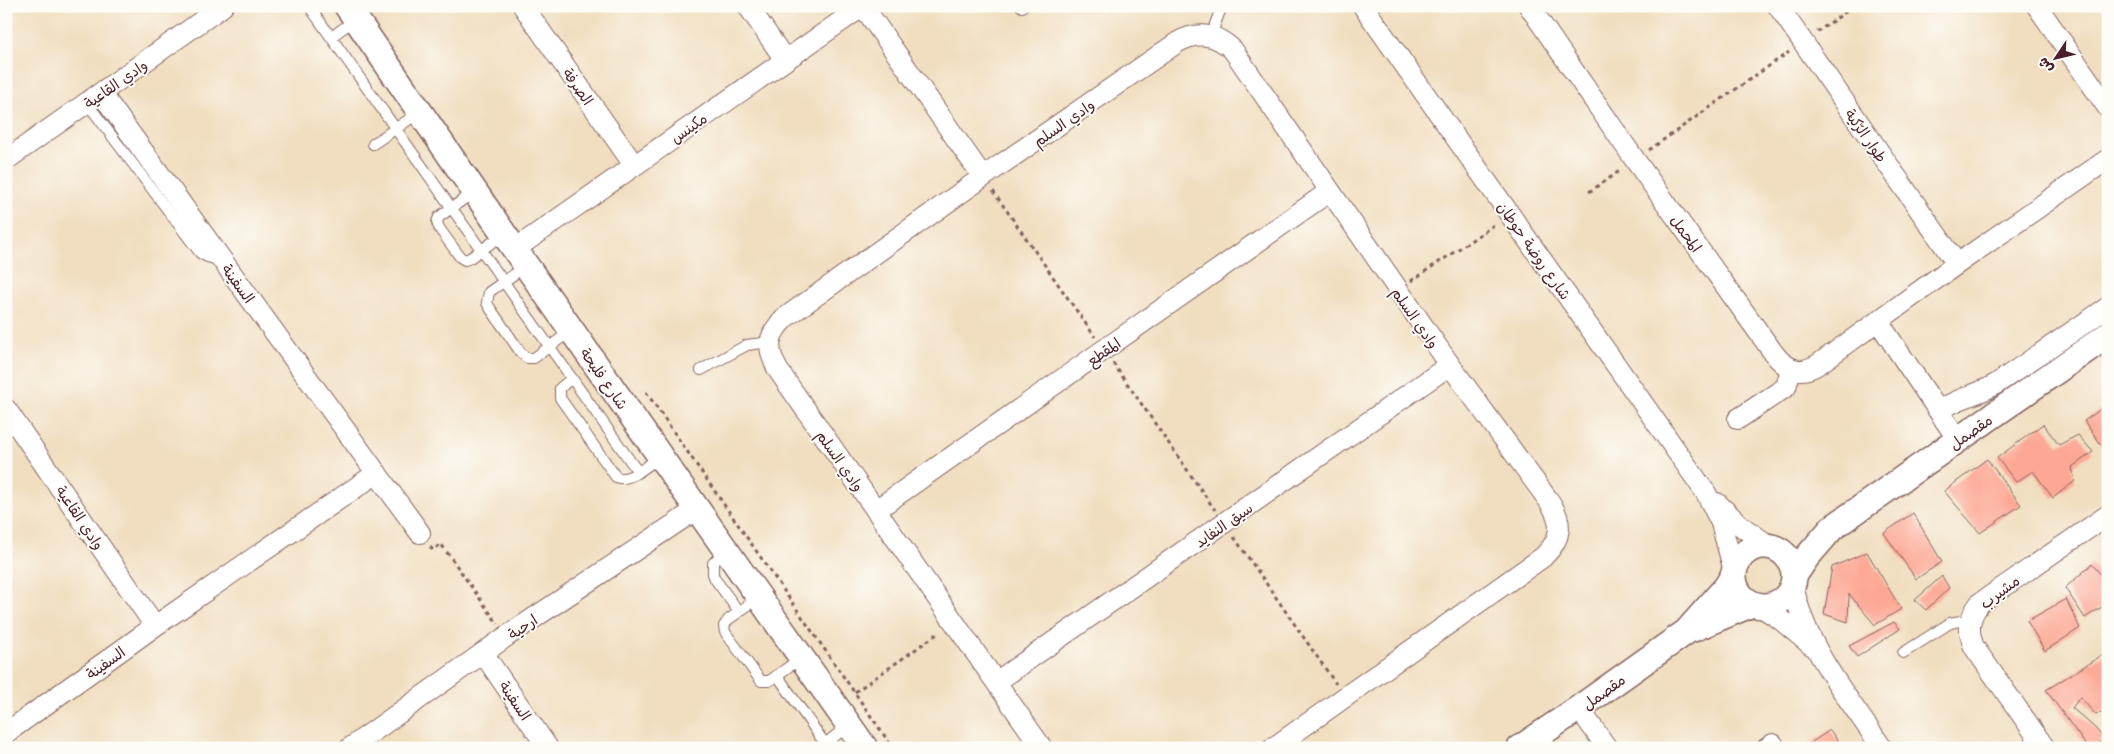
<svg xmlns="http://www.w3.org/2000/svg" width="2114" height="754" font-family="'Playpen Sans','Playpen Sans Arabic',sans-serif">
	<rect width="100%" height="100%" fill="#fdfcf7"/>
	<filter id="ink" filterUnits="userSpaceOnUse"><feTurbulence type="fractalNoise" baseFrequency=".02" numOctaves="2"/><feDisplacementMap in="SourceGraphic" scale="10" xChannelSelector="R" yChannelSelector="G"/><feConvolveMatrix kernelMatrix="1 2 1 2 8 2 1 2 1" color-interpolation-filters="sRGB"/></filter>
	<filter id="wash" filterUnits="userSpaceOnUse"><feTurbulence type="fractalNoise" baseFrequency=".0096" numOctaves="4" result="noise"/><feDisplacementMap in="SourceGraphic" scale="20" xChannelSelector="R" yChannelSelector="G"/><feGaussianBlur stdDeviation="1.12" result="paint"/><feColorMatrix in="noise" values="0 0 0 0 0 0 0 0 0 0 0 0 0 0 0 0 0 1.4 0 .05"/><feComposite in="paint" operator="in"/></filter>
	<g filter="url(#wash)">
		<rect width="100%" height="100%" fill="#f1dec0"/>
		<g id="blocks">
			<path fill="#fda895" d="M2108,404V454L2084,421Z
				M2043,424L2059,445L2078,435L2093,452L2072,467L2075,481L2053,498L2033,471L2016,482L1997,458Z
				M1987,459L2021,505L1980,533L1944,491Z
				M1913,513L1942,562L1916,579L1884,533Z
				M1867,552L1901,609L1875,625L1849,594L1848,622L1824,614L1832,567Z
				M2092,564L2108,583V603L2085,618L2065,588Z
				M1942,576L1949,588L1926,610L1915,600Z
				M2066,599L2080,628L2045,651L2027,621Z
				M1894,622L1900,629L1857,657L1849,646Z
				M2104,654L2108,660V708L2096,715L2080,697L2072,708L2095,728L2104,739L2093,748H2088L2046,690Z
				M1830,730L1843,748H1803Z"/>
		</g>
	</g>
	<g filter="url(#ink)">
		<use href="#blocks" fill-opacity="0" stroke="#84625f" stroke-width="1"/>
		<g fill="none" stroke-linecap="round" stroke-linejoin="round">
			<g stroke="#84625f" stroke-width="12">
				<path id="service" d="M309,6L638,472
					M1021,6L1022,7
					M1213,36L1215,24L1222,6
					M331,37L356,19
					M87,103L200,253L207,257L219,260
					M373,144L420,112
					M474,192L439,217L437,222L439,228L460,257L465,260L470,258L504,234
					M526,266L489,292L487,303L490,308L521,353L527,358H534L571,331
					M701,370L747,345L770,342
					M572,378L560,388V398L616,477C630,483 648,464 660,457
					M726,550L713,563V574L715,579L739,612
					M759,597L728,620L724,626L725,632L761,681H769L801,658
					M1903,653L1950,623L1971,619
					M777,675L828,748
					M825,744L849,725"/>
			</g>
			<g stroke="#84625f" stroke-width="22">
				<path id="minor" d="M523,6L634,165
					M748,6L785,60
					M863,6L983,177
					M1363,6L1706,493L1721,523L1734,571
					M1529,6L1635,160L1775,355C1788,371 1803,375 1820,363L1957,264L2108,159
					M1778,6L1957,264
					M2037,6L2108,108
					M101,93L420,533
					M6,160L223,6
					M515,249L863,6
					M1878,321L1958,440
					M6,409L155,626
					M1939,411C1956,398 1978,395 1996,384L2108,307
					M1738,419L1786,387L1791,369
					M1717,503L1741,526L1768,545
					M876,510L1330,191
					M1793,584C1804,646 1848,697 1882,748
					M1760,606L1781,620L1811,645
					M483,653L548,748
					M996,682L1450,365
					M1579,708L1607,748
					M6,733L155,626L377,473
					M350,748L507,636L697,509
					M1042,748L778,370C766,348 767,335 786,317L983,177L1178,42C1198,31 1216,34 1233,50L1450,365L1549,501C1564,523 1562,539 1543,557L1273,748
					M1767,748L1773,744
					M2045,748L1974,647C1967,630 1969,617 1980,603L2108,515"/>
			</g>
			<g stroke="#84625f" stroke-width="28">
				<path id="tertiary" d="M347,6L504,234L865,748
					M1734 576a30 30 0 1 1 60 0a30 30 0 1 1-60 0Z
					M1794,576L1807,557L1832,528L2108,335
					M1693,629L1752,604
					M1520,748L1579,708L1686,632L1726,587L1733,576"/>
			</g>
			<path stroke="#84625f" stroke-width="3" stroke-dasharray="4 4" stroke-linecap="butt" d="M1817,32L1854,6
				M1649,150L1789,52
				M993,191L1095,337
				M1589,192L1621,170
				M1411,281L1497,223
				M1113,363L1215,510
				M646,392L893,748
				M1234,537L1336,684
				M430,547L433,550L441,544L498,624
				M855,692L940,632"/>
			<use href="#service" stroke="#fff" stroke-width="10"/>
			<use href="#minor" stroke="#fff" stroke-width="20"/>
			<use href="#tertiary" stroke="#fff" stroke-width="25"/>
		</g>
	</g>
	<g text-anchor="middle" dominant-baseline="central" stroke-width="4" stroke-linejoin="round" paint-order="stroke">
		<g font-size="15" fill="#4a1f2b" stroke="#fdfcf7">
			<text transform="translate(115 83) rotate(-35)">وادي القاعية</text>
			<text transform="translate(579 86) rotate(55)">الصرفة</text>
			<text transform="translate(1063 122) rotate(-35)">وادي السلم</text>
			<text transform="translate(688 127) rotate(-35)">مكينس</text>
			<text transform="translate(1867 135) rotate(55)">طوار الرّكية</text>
			<text transform="translate(1687 233) rotate(54)">المحمل</text>
			<text transform="translate(1535 250) rotate(55)">شارع روضة حوطان</text>
			<text transform="translate(239 283) rotate(54)">السفينة</text>
			<text transform="translate(1416 317) rotate(55)">وادي السلم</text>
			<text transform="translate(1103 351) rotate(-35)">المقطع</text>
			<text transform="translate(605 378) rotate(55)">شارع فليحة</text>
			<text transform="translate(1970 431) rotate(-35)">مقصمل</text>
			<text transform="translate(841 460) rotate(55)">وادي السلم</text>
			<text transform="translate(81 517) rotate(56)">وادي القاعية</text>
			<text transform="translate(1223 524) rotate(-35)">سيق النفايد</text>
			<text transform="translate(1999 591) rotate(-37)">مشيرب</text>
			<text transform="translate(522 626) rotate(-34)">ارحية</text>
			<text transform="translate(105 662) rotate(-36)">السفينة</text>
			<text transform="translate(1603 691) rotate(-36)">مقصمل</text>
			<text transform="translate(516 700) rotate(56)">السفينة</text>
		</g>
	</g>
	<rect width="2114" height="754" fill="none" stroke="#fdfcf7" stroke-width="25"/>
	<g transform="translate(2056 58) rotate(235)" stroke="#fdfcf7" stroke-width="4" paint-order="stroke">
	<path d="M0-4L9 19L0 12L-9 19Z" fill="#4a1f2b"/>
	<text y="-8" font-size="14" font-weight="bold" text-anchor="middle" fill="#4a1f2b">ش</text>
	</g>
</svg>
